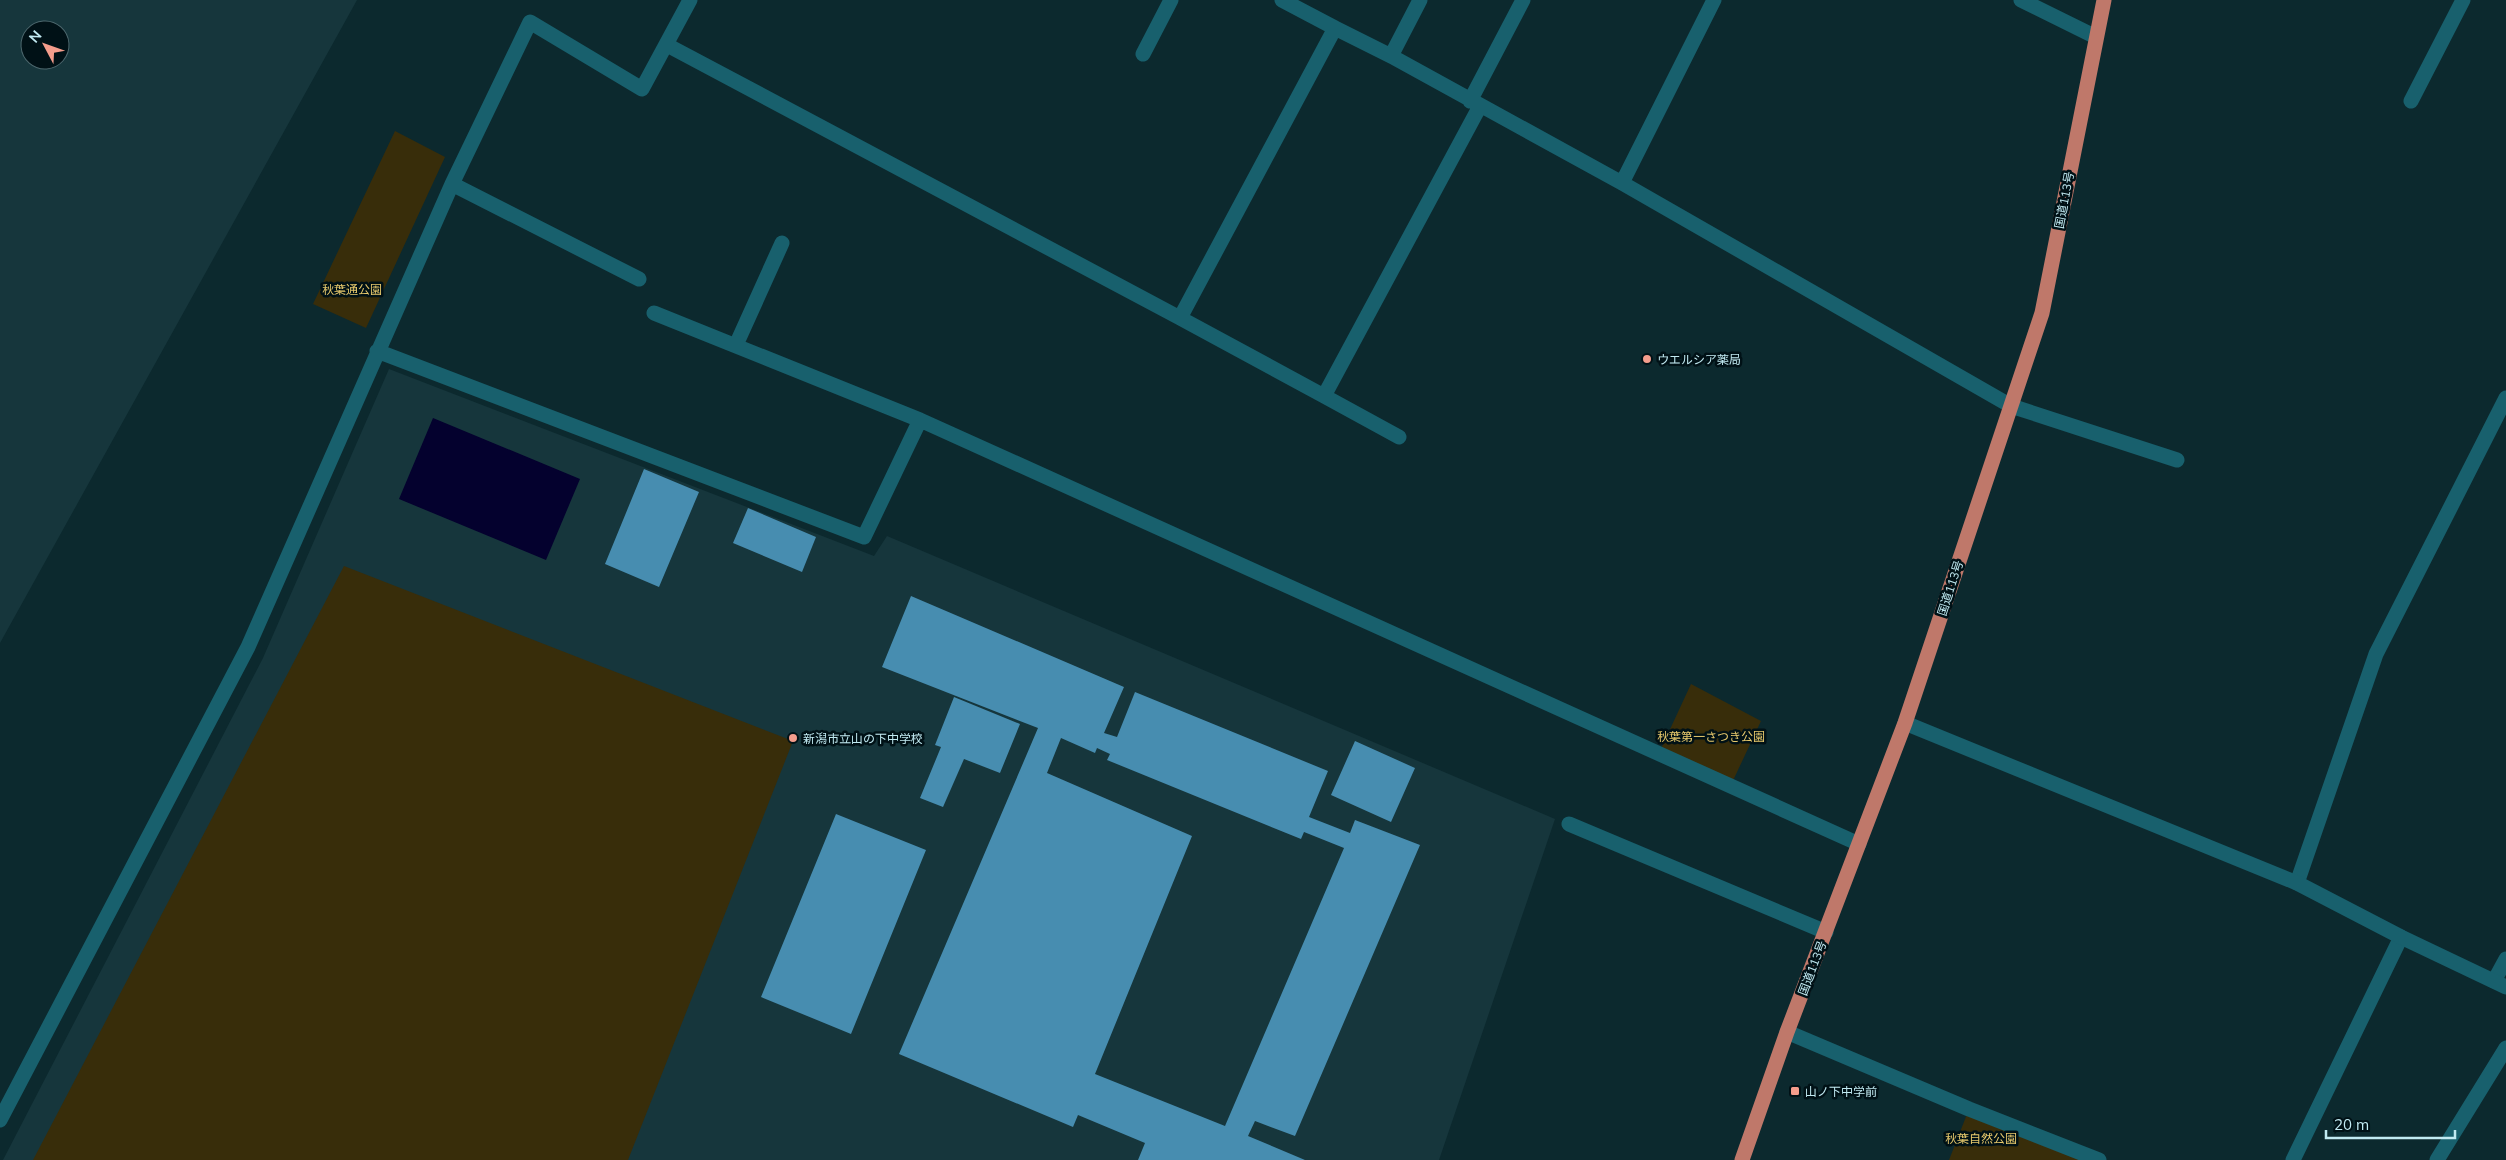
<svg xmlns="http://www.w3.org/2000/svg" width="2506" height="1160" font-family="Mulish,'Noto Sans JP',sans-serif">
	<rect width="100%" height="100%" fill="#0c292e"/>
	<path fill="#16363c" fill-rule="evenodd" d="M0,0H357L0,643ZM30,30H60V60H30Z
		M389,369L874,556L887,536L1555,819L1439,1160H3L263,658Z"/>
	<path fill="#382d0a" d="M395,131L445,157L366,328L313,304Z
		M344,566L793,741L628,1160H33Z
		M1691,684L1761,721L1730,787L1659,753Z
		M1969,1109L2098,1160H1949Z"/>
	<path fill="#04012e" d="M433,418L580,479L546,560L399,499Z"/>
	<path fill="#478db0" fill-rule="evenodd" d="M644,469L699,492L659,587L605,564Z
		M748,508L816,537L802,572L733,543Z
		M911,596L1124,687L1104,733L1117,737L1135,692L1328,771L1309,817L1350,833L1355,820L1420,845L1295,1136L1255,1121L1248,1136L1305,1160H1138L1145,1143L1078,1115L1073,1127L899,1054L1038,728L882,667ZM1061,738L1095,753L1097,748L1110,754L1107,760L1301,839L1304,832L1344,848L1225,1126L1095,1074L1192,836L1047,773Z
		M954,697L1020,724L1000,773L964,759L943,807L920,798L941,747L935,745Z
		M1355,741L1415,768L1391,822L1331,795Z
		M836,814L926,850L851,1034L761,997Z"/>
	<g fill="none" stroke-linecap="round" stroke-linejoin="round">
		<path stroke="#18606d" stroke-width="15" d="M1569,824L1826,932"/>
		<path stroke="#18606d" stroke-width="15" d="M1282,0L1335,28
			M2021,0L2096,37
			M667,45L1180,318L1335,28L1391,56L1622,183L2011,406L2177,460
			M1143,54L1171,0
			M1391,56L1420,0
			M1470,101L1523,0
			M2411,101L2463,0
			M1622,183L1714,0
			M452,184L639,279
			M654,313L920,420
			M1180,318L1324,396L1480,106
			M736,345L782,243
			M377,351L864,537L920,420L1859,844
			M1324,396L1399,437
			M2297,883L2376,654L2506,398
			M2494,981L2506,959
			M1787,1032L1969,1109L2099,1160
			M0,1120L248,647L452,184L530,22L642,89L690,0
			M2293,1160L2401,937
			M2437,1160L2506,1048"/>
		<path stroke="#18606d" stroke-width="15" d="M1905,723L2297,883L2401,937L2506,987"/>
		<path stroke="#bf786a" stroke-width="15" d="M1742,1160L1787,1032L1905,723L2042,313L2104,0"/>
	</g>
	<g fill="#f49d8c" stroke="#001116" stroke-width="2">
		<circle cx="1647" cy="359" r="5"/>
		<circle cx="793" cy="738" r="5"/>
		<rect x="1790" y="1086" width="10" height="10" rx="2.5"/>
	</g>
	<g text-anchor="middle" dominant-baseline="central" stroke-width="5" stroke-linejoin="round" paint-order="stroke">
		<g font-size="12" fill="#c1eaf2" stroke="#001116">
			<text transform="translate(2064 200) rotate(-79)">国道113号</text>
			<text transform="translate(1950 588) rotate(-72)">国道113号</text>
			<text transform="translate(1812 968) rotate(-69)">国道113号</text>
		</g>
		<g font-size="12" fill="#e7c96c" stroke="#001116">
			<text x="352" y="289">秋葉通公園</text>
			<text x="1711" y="736">秋葉第一さつき公園</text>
			<text x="1981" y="1138">秋葉自然公園</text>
		</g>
		<g font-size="12" fill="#c1eaf2" stroke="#001116" text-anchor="start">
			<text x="1657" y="359">ウエルシア薬局</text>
			<text x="803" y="738">新潟市立山の下中学校</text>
			<text x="1805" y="1091">山ノ下中学前</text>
		</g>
	</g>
	<g transform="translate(45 45) rotate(311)"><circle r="24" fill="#001116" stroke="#4d686e"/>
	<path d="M0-4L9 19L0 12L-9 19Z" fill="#f49d8c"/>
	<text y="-8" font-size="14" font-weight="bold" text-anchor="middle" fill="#c1eaf2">N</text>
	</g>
	<path d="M2326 1130v8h129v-8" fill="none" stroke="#c1eaf2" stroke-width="2.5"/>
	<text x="2334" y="1130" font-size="15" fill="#c1eaf2" stroke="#001116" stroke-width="4" paint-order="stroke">20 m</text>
</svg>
